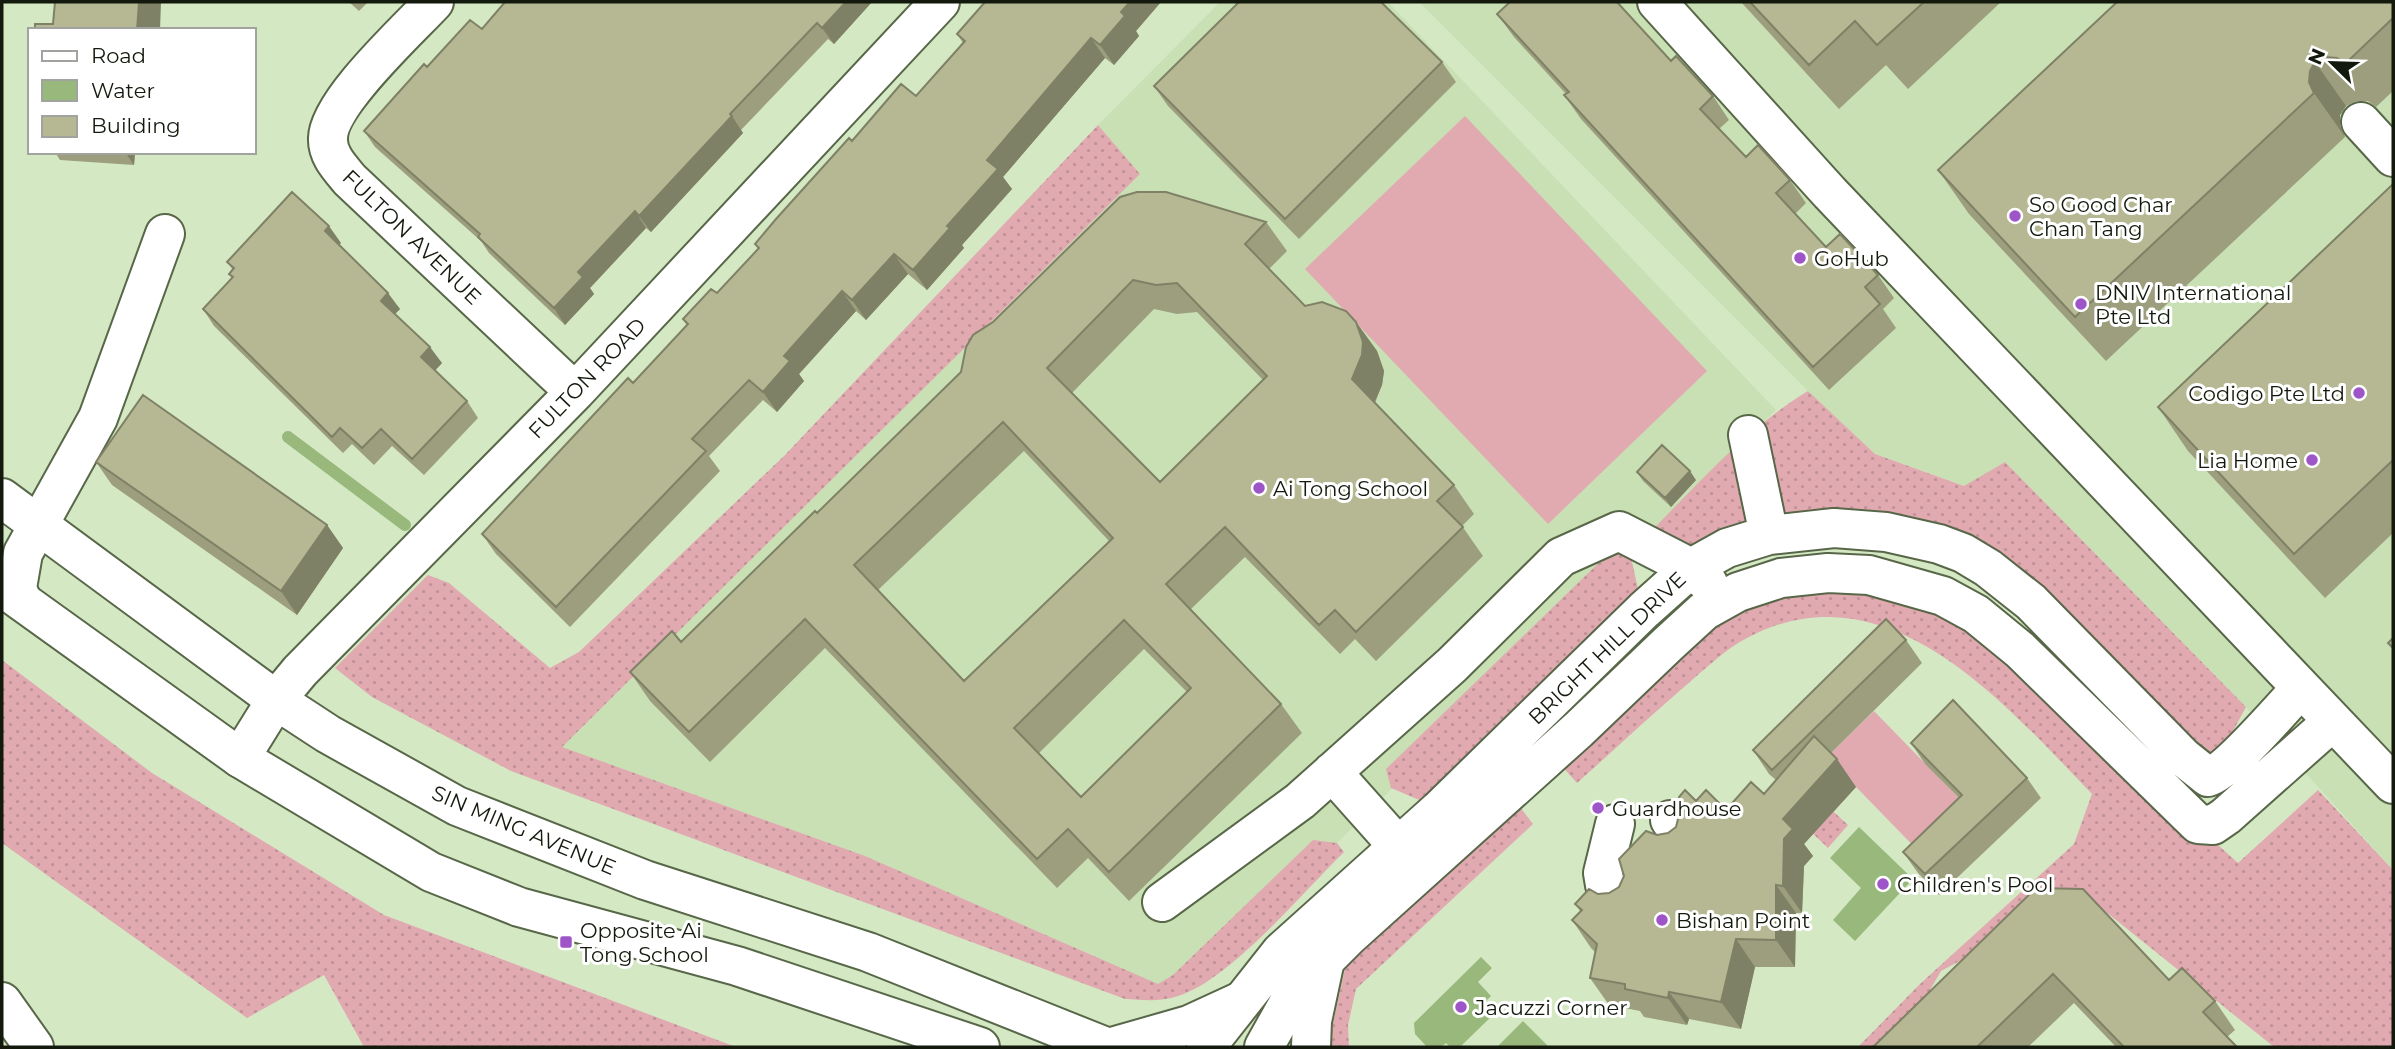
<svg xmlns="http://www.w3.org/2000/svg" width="2395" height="1049" font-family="Montserrat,sans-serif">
	<defs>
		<pattern id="grass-dots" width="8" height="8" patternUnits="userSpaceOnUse" patternTransform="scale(1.75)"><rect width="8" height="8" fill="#e1a9b0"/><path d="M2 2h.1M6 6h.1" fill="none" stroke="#c09196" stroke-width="1.8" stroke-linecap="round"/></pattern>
	</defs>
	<rect width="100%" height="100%" fill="#d4e8c4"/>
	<path fill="#c9e0b5" d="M1220,2H1388L1776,410L1337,843L1173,991L865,856L561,747L1140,174L1098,125Z
		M1419,2H2393V870L2246,707L2005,462L1965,486L1875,454L1808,391Z"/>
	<path fill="url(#grass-dots)" d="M1098,125L1140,174L562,747L865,856L1158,984L1173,975L1313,840L1337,843L1344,852C1303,892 1230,980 1178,996C1161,1002 1143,1000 1125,999L511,771L372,697L335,668L428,575L449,583L550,668L579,652L785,455Z
		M1808,391L1875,454L1964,486L2005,462L2246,707L2208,777L2031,602L1886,532L1691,568L1641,541C1694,489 1744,430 1808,391Z
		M1613,549L1630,553L1642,607L1436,807L1391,788L1386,769Z
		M1781,579L1944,597L2238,863L2318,790L2393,870V1047H2274L2085,895L2059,888L2041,906L1969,956L1941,971L1930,990L1925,1011L1899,1047H1858L1920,984L2074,844L2092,794C2006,705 1887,563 1747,638C1724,650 1704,670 1684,687C1648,718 1613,751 1577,783L1551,754L1645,671Z
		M2,660L152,773L384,915L736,1047H364L324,975L247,1018L2,843Z
		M1809,789L1848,825L1828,848L1789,811Z
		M1517,803L1533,824L1356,989L1348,1025L1349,1047H1331V1032L1347,960Z"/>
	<path fill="#e1a9b0" d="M1465,116L1707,371L1548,524L1305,269Z
		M1874,711L1976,816L1929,862L1827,757Z"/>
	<path fill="#98b97b" d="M1859,827L1913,879L1855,941L1833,920L1861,888L1830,858Z
		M1481,957L1492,968L1478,982L1491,996L1486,1001L1496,1012L1460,1047H1450L1446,1043L1441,1047H1427L1415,1034L1414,1023Z
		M1523,1021L1549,1047H1497Z"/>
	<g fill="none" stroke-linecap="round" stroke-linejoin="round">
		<path stroke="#98b97b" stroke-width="12" d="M288,437L405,525"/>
		<g stroke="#576748" stroke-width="42">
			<path id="minor" d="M434,2C409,29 328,103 328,138C327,155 340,168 350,180L575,392
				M1657,2L1830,193L2393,784
				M2361,122L2393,157
				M1748,435L1769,535
				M22,601L17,588L23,553L98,418L165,234
				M240,758L276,700L300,671L575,392L940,2
				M1332,772L1414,864
				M1670,820L1679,832L1678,841
				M1615,824L1603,873L1605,885L1622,900
				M1162,902L1300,801L1452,665L1561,557L1619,531L1691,568L1708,583
				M2,1002L34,1047
				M1206,1047L1281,952L1439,810L1644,610L1691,568L1727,548L1769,535L1834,528L1886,532L1939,544L1963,553L1988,568L2031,602L2183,757L2208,777C2228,772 2284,706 2301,688
				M1264,1047L1297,988L1349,936L1578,730L1668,644L1704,611L1738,592L1781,578L1828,573L1869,575L1943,596L1976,614L2020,650L2198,824L2213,825L2226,816L2333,721"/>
		</g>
		<g stroke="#576748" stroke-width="42">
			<path id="major" d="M2,498L276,700L328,734L457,806L645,880L868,952L1106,1047
				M2,587L240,758L431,872L519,907L737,966L980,1047
				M1112,1047L1189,1025L1239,1002
				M1311,1047L1312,1021L1325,960"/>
		</g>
		<use href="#minor" stroke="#fff" stroke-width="38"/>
		<use href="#major" stroke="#fff" stroke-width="38"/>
	</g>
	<path fill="#9c9e7e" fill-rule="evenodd" d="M349,2H368L359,11Z
		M872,2L834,44L828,39L741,130L743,133L651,232L646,228L590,288L594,294L565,325L489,253L481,241L375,147L364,131L427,67L482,29Z
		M985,2H1161L1136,31L1139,36L1114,65L1105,58L1003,177L1012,189L962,245L964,248L927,290L908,274L866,320L856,311L799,374L804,381L777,412L763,400L709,456L720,471L570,627L496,554L482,534L633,383L687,326L683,319L717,293L758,249L755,244L852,141L916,96L963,43L957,34Z
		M1741,2H2001L1908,89L1886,65L1839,109Z
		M2393,2V91L2376,107L2368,101H2357L2346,106L2340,115V126L2345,137L2106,361L1969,214L1938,170Z
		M1497,14L1671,61L1713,96L1729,120L1719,129L1746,157L1790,180L1806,203L1795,214L1826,247L1878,275L1894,298L1883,309L1896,328L1829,390L1581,119L1564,95L1566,94L1514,37Z
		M1442,62L1456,82L1299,239L1168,106L1154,86Z
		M55,152H135L134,165L60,160Z
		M2393,184V533L2325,598L2188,451L2158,407Z
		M1266,222L1287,251L1269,269L1305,306L1356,322L1377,351L1384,371L1382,385L1375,403L1454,485L1474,514L1462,526L1483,556L1376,661L1355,639L1340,654L1245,557L1191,609L1281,704L1302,733L1129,901L1088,858L1057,888L825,648L710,762L650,701L630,672L681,642L817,513L961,372L966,347ZM1154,309L1177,314L1197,312L1263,380L1160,482L1072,393ZM1024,451L1110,542L964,681L878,590ZM1144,649L1187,692L1081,797L1038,754Z
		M341,243L339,245L400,309L395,314L442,363L435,371L467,401L478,418L424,475L392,446L374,465L352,444L343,453L214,326L203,309L232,278L229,274L233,270L227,262Z
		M96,462L327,525L343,548L297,615L112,485Z
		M1637,472L1696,480L1671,507L1643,481Z
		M1906,640L1922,663L1831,753L1856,787L1804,844L1813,856L1804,866L1802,913H1796L1795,967H1755L1741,1029L1689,1019L1687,1025L1644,1017L1640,1011L1609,1005L1590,978L1595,952L1591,948L1572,920L1580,911L1575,904L1598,894L1609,893L1619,887L1657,835L1668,833L1676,827L1696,801L1726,810L1764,794L1776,780L1769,774L1753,750Z
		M1911,743L2027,778L2041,798L1939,895L1918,873L1903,852L1959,798L1925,764Z
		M2036,888L2169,980L2215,1001L2235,1030L2227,1037L2237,1047H2116L2074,1003L2028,1047H1873Z"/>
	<path fill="#7f8166" d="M139,2H161L160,30H137Z
		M846,2H872L834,44L822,28Z
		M1130,2H1161L1136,31L1139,36L1114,65L1100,45L1121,12Z
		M1091,38L1105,58L1003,177L1012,189L962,245L964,248L927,290L913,270L947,226L987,160Z
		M2315,62L2346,106L2340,115V126L2345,137L2314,93L2309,82L2310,71Z
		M732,116L743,133L651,232L639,216Z
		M125,152H135L134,165Z
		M635,211L646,228L590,288L594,294L565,325L554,308L578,272Z
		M329,226L341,243L336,248L325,231Z
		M894,254L908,274L866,320L852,300Z
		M842,291L856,311L799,374L804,381L777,412L763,392L784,356Z
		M388,293L400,309L392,317L381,301Z
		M1356,322L1377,351L1384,371L1382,385L1372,408L1352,379Z
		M430,347L442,363L432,373L421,357Z
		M1690,471L1696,480L1671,507L1665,498Z
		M327,525L343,548L297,615L281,591Z
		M1837,759L1856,787L1804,844L1813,856L1804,866L1802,913L1783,886V819Z
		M1776,885L1796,913L1795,967L1776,940Z
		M1736,939L1755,967L1741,1029L1721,1002Z
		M1669,992L1689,1019L1687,1025L1668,998Z"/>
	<path fill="#b5b892" stroke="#7f8166" stroke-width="2" fill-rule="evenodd" d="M55,2H139L137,30H35V24H53Z
		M505,2H846L822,28L817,23L730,114L732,116L639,216L635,211L578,272L583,277L554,308L478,237L480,234L364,131L424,64L427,67L470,20L482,29Z
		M985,2H1130L1121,12L1125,16L1100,45L1091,38L987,160L998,169L947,226L950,228L913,270L894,254L852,300L842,291L784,356L790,361L763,392L749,380L692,439L706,451L556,607L482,534L628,378L633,383L688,324L683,319L711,289L717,293L759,248L755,244L776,219L849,138L852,141L901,84L916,96L965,41L957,34Z
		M1239,2H1381L1442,62L1285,219L1154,86Z
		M1510,2H1617L1671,61L1676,56L1713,96L1700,109L1746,157L1758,145L1790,180L1776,193L1826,247L1840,234L1878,275L1865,287L1880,304L1813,367L1564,95L1569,92L1497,14Z
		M1750,2H1924L1877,45L1855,21L1809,65Z
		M2117,2H2393V18L2346,63L2337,58L2326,57L2315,62L2310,71L2309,82L2314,93L2075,317L1938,170Z
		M2393,184V460L2294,554L2158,407Z
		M292,192L329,226L325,231L388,293L381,301L430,347L421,357L467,401L412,459L381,429L362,448L340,428L332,437L203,309L233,277L229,274L234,268L227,262Z
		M1137,192H1166L1266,222L1245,244L1305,306L1322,302L1346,311L1356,322L1363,342L1362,355L1352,379L1454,485L1437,501L1463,527L1356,632L1335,610L1319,625L1225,527L1166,584L1281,704L1109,872L1068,829L1037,859L805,619L689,732L630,672L672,631L681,642L815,511L817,513L961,372L966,347L973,335L993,322L1120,197ZM1133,280L1156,285L1177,283L1267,376L1160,482L1047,368ZM1003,422L1113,538L964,681L854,565ZM1124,620L1191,688L1081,797L1014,728Z
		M143,395L327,525L281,591L96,462Z
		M1662,445L1690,471L1665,498L1637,472Z
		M1886,619L1906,640L1772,770L1753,750Z
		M2393,638V648L2388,643Z
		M1953,700L2027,778L1925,874L1903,852L1962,795L1911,743Z
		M1814,736L1837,759L1783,819L1793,829L1784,839L1783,886L1776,885V940L1736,939L1721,1002L1669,992L1668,998L1625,989V984L1590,978L1597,944L1572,920L1582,910L1575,904L1589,889L1598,894L1609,893L1619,887L1624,876L1619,859L1646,831L1657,835L1668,833L1676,827L1681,807L1679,797L1685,790L1696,801L1706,790L1726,810L1751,782L1764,794Z
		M2036,888L2083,889L2169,980L2182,968L2215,1001L2203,1012L2237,1047H2124L2053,974L1977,1047H1873Z"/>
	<g fill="#9d55c8" stroke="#fff" stroke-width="2.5">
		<circle cx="2015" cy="216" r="7"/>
		<circle cx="1800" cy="258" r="7"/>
		<circle cx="2081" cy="304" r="7"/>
		<circle cx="2359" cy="393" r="7"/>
		<circle cx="2312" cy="460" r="7"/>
		<circle cx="1259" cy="488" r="7"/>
		<circle cx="1598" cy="808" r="7"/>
		<circle cx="1883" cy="884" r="7"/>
		<circle cx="1662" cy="920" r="7"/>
		<rect x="559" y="935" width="14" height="14" rx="3.5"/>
		<circle cx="1461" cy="1007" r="7"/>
	</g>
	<g text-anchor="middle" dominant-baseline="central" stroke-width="6" stroke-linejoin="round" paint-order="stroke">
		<g font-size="21" fill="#131a0d" stroke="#fff" text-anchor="start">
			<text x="2029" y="204">So Good Char<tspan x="2029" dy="24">Chan Tang</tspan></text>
			<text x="1814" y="258">GoHub</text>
			<text x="2095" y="292">DNIV International<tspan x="2095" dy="24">Pte Ltd</tspan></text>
			<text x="2345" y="393" text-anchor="end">Codigo Pte Ltd</text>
			<text x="2298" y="460" text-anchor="end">Lia Home</text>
			<text x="1273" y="488">Ai Tong School</text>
			<text x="1612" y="808">Guardhouse</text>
			<text x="1897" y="884">Children's Pool</text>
			<text x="1676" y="920">Bishan Point</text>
			<text x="580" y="930">Opposite Ai<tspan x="580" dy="24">Tong School</tspan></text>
			<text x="1475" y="1007">Jacuzzi Corner</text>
		</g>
		<g font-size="21" fill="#131a0d" stroke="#fff">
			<text transform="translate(412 237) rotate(44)">FULTON AVENUE</text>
			<text transform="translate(587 378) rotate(-46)">FULTON ROAD</text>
			<text transform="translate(1607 648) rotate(-44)">BRIGHT HILL DRIVE</text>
			<text transform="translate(524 830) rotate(23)">SIN MING AVENUE</text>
		</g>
	</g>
	<rect width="2395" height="1049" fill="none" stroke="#131a0d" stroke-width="7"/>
	<rect x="28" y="28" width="228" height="126" fill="#ffffff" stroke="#a1a39e" stroke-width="2"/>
	<rect x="42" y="51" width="35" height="10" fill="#ffffff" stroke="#a1a39e" stroke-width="2"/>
	<text x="91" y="63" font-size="21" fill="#131a0d">Road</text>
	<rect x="42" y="80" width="35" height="21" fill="#98b97b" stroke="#a1a39e" stroke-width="2"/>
	<text x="91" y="98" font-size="21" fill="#131a0d">Water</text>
	<rect x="42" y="116" width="35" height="21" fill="#b5b892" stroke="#a1a39e" stroke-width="2"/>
	<text x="91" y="133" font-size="21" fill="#131a0d">Building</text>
	<g transform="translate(2332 63) rotate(293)" stroke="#ffffff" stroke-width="5" paint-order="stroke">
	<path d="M0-5L12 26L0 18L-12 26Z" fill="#131a0d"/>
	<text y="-10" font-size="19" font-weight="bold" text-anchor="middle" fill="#131a0d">N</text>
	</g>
</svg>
